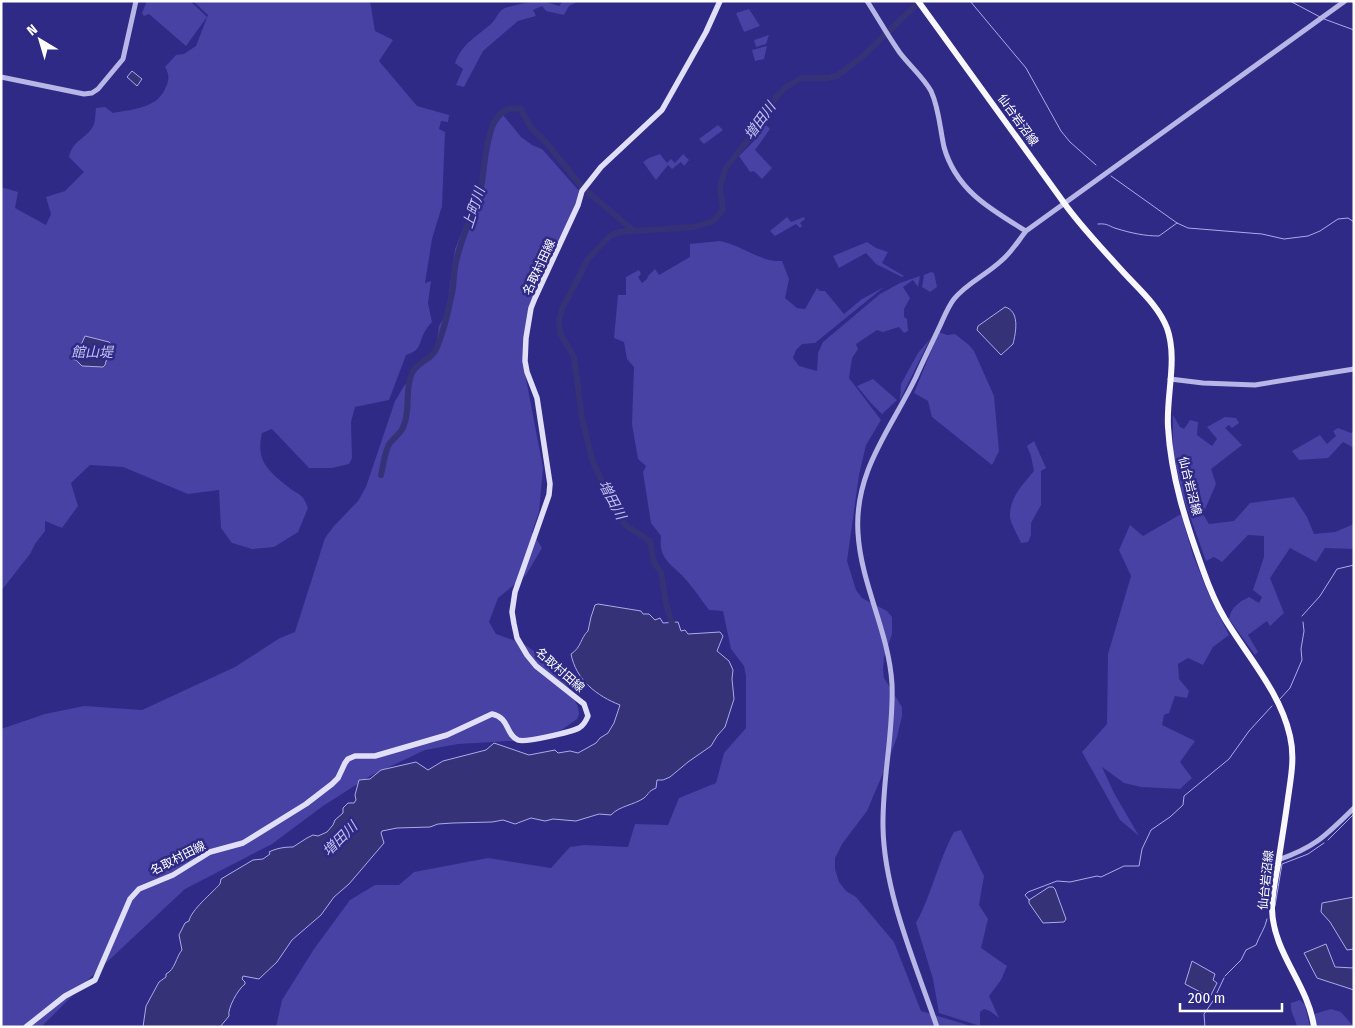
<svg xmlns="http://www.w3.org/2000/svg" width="1355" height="1028" font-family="'Fira Sans Condensed','Noto Sans JP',sans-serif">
	<rect width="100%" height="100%" fill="#2f2a86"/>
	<path fill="#4742a4" d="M147,1H190L207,17L186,46L149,14L144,16L142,13Z
		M193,1H370L375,31L393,40L379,61L417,106L449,115L448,122L441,121L439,129L445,132L442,206L432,239L425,283L431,281L428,303L432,322C429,325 426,329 424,333C418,346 421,350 406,355L389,400L355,407L351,422L352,458L349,464L332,468H309L272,429L262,433C256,460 266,469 287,486C298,495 303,493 308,508L298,532L274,547L252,549L232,543L221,528L219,490L188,494L123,467L90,465L71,483L78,506L62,528L45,521V531L35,544L30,554L1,591V187L18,192L15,208L46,225L51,214L46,197L65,191L84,172L69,157C73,140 84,140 92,128C96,122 95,115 96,108L105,107L113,113C132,109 156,109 165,89C169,81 170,75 165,67L176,55L184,54L196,46L208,15Z
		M536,1H543L559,6L563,1H579L569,6L564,15L546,11L542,6L533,10L536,16L518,21L483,51L464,87L456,85L463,69L455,63C463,42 477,37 492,23C497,18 498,11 505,8C514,5 527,3 536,1Z
		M749,9L760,26L744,32L736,13Z
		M769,35L766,44L756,47L754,40Z
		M767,46L764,59L755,61L752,50Z
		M503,115L521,137L532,145L542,149L580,192L561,241L530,303L524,368L543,468L539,512L532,532L542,548L526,575L498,598L489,622L496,634L524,644L549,662L568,686L578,707L579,714L577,719L563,729L542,739L528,742L508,741L458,744L425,750L370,776L323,806L272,844L185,889L92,976L41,1027H1V729L45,714L84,706L142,710L235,667L280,638L295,632L325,538L334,526L358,501L366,487L395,401L404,386L436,348L439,326L446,314L455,249L479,190L495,125Z
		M718,125L723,130L704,144L699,139Z
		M766,125L770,129L755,150L772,168L762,179L754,171L750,172L739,156L753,142Z
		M660,154L667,163L671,159L675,163L683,154L689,160L684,166L681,162L672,169L668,165L656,180L643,162L649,158Z
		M787,217L791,222L804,217L805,219L800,223L802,226L800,228L796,224L775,236L770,231Z
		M720,241C742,245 759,262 782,261L789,279L785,298L797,308L805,309L817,288L820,291H825L844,314L862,299L884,287L815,343L802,344L796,350L793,358L799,366L817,371L818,353L823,342L880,294L900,283L920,276L918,287L913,280L903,287L910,298L904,309V317L907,319L908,331L904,333L899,327L883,332L877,330L856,344L858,349L852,358L849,378L881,420L866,445L859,475L847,561L856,590L862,598L887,611L892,617V634L884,657L883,670L884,678L902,707V716L897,737L889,759L867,811L842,844L835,858V869L839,882L846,891L856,897L894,942L921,1011L974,1027H276L282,1000L314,949L350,900L375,885H399L414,872L488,858L551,868L570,847L584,845L628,847L635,824L668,825L679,798L716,783L724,753L746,728V676L744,666L731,649L723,611L709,610C702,601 695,590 687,581C673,564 658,561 661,536L651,523L643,472L646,466L638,459L632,424L634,367L627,359L624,342L614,338L618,295H626V277L639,270L641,274L638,277L642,283L647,279L648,276L655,269L659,275L690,257V244Z
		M867,242L876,248L888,252L882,263L904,276L902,277L876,264L866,253L839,268L833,256Z
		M931,272L934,273L937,287L930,292L922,287L924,275Z
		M939,332L947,335L955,334L969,345L974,351L994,396L999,451L992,465L932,417L928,401L914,393Z
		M930,339L900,400L901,384L918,353Z
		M873,379L897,400L882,414L870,402L857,386Z
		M1173,415L1180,427L1184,429L1190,420L1198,422L1197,435L1212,446L1217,439L1207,427L1225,417L1236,418L1239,423L1232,428L1229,425L1225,428L1242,445L1211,469L1216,484L1203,514L1209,524L1234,521L1250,503L1294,497L1307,517L1314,534L1335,532L1354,524V549L1325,548L1316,562L1290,548L1270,578L1284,613L1270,626L1267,621L1248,635L1258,652L1255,655L1229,619C1231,607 1239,602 1249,597L1259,603L1262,597L1253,590L1264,557V536L1248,535L1222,562L1214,557L1206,561L1183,497L1173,453Z
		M1338,428L1351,433L1354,431V448L1343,442L1328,458L1299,460L1292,451L1320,435L1327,444L1336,436L1333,431Z
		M1034,441L1046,468L1041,471V505L1031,523V535L1028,542L1021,543C1018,535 1011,525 1010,517C1009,498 1023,484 1034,471L1031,456L1027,446Z
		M1181,514L1193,555L1209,595L1229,635L1213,647L1203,665L1188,658L1178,664L1179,679L1189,691L1187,698L1175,696L1169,713L1164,715L1162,725L1195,741L1180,762L1192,778L1180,789L1141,787L1124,783L1102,767L1114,793L1139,836L1120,820L1082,752L1107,724L1108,654L1131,576L1119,550L1130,525L1143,536Z
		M961,830L984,876L979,905L988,919L981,948L1007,966L1001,980L989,996L999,1018L990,1011L984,1009L980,1012V1026L939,1013L933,979L916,923C932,894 938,861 954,832Z
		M1300,1000L1305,1005L1310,1027H1297C1295,1017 1290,1013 1291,1003Z
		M1331,1009L1341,1012L1354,1027H1317L1314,1014Z"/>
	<path fill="#363277" stroke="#acaae8" d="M132,71L142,79L137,86L127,77Z
		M1005,307C1020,311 1016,332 1013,344L1001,355L977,330L978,326Z
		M85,336L109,342L111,344L105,365L103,367L82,366L76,360L70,359L77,354Z
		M598,604L641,611L643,614H649L655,620L660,618L663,623L678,622L681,631L685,630L688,634L720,632L723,636L717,651L729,661L733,670L732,679L734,699L725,727L717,736L711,746L688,762L670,777L663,780H657L656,788C647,792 650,793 644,798C634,805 619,806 611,815L599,814L576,821L553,819L545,821L531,818L515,824L503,820L492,822L453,823L438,824L430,827L397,828L382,831L381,833L384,843L349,884L334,897L321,915L292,940L277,962L259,979L243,976L242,979L245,982V984C238,989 227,1009 229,1016L220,1027H143L146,1006L159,982L166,977V974C175,970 176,957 182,950L179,935L185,923L189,921C191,910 212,893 220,884L221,879L253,860L263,859L270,854L269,852C277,848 285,847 293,847L307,838L313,835L318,836L327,832L333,825L335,820L343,813V808L348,803H354L356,800L355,795L359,780L370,779L381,770L416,762L428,770L443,761L486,750L494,743L529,755L555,750L558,753L570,751L578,753L596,743L600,738L608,733L614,723L620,705C597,696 576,680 571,654C581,648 581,637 588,631L591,617L595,605Z
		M1049,887H1053L1055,889L1066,919L1064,922L1043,923L1029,903V900Z
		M1354,897V949L1347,950L1330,922L1321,912L1322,903Z
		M1326,944L1335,967L1354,968V990L1317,978L1304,953Z
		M1192,961L1215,974L1213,980L1217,983L1210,997L1185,984Z"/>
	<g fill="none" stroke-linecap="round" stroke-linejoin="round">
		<path stroke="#acaae8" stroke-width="1" d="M970,1L1026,68L1061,131L1070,142L1096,165
			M1290,1L1320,17
			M1324,19L1354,30
			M1111,176L1177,223L1188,228L1262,234L1284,239L1308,236L1320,231L1338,219L1348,218L1354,222
			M1098,224C1109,223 1109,227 1118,229C1131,233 1145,236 1159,236L1177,223
			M1302,616L1320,596L1337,569L1354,565
			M1280,699L1290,688L1302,660L1301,649L1304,631L1303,622
			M1328,840L1354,814
			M1029,900L1025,895L1028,892L1057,881L1070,882L1097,876L1101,877L1124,866H1139L1142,849L1151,830L1170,817L1183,805L1184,796L1229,759L1249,731L1272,706
			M1275,906L1282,864L1308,854L1324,843
			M1225,976L1241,960L1246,950L1256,945C1259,936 1265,929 1267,919
			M1205,1027L1204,1014L1213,1001L1224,978"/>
		<path stroke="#363277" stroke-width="6" d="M381,475C383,467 385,449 390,443C397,434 401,435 405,422C410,406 405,387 412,373C417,361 432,361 437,347C445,328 449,308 453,288C454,278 454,268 457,258C462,237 471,217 479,197C487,173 481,100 521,109L531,128L545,141L582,187L634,231
			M674,630L666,604L661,572L654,563L650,541L625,525L614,507L592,460L582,418L574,357L560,333L559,320L562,309L588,259L610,236L619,232L695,227L713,221L723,210L720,187L725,169L759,126L777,96L786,87L802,78H827L837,76L863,56L920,1"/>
		<path stroke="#b8b5e7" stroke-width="5" d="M867,1C878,18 888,36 900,53C910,66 923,77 931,91C939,108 940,129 944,147C956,190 990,209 1026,231
			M1,77L84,94L92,93L98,89L123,59L136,1
			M1170,379L1203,383L1255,385L1354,369
			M1278,860C1316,847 1326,835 1354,808
			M937,1027C916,965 884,893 883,827C882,779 894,732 892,684C889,632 861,585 858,533C854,471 891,429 916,377C923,361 931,345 938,330C943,320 947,308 954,299C967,283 986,275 1001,261C1011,253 1018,241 1026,231L1345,1"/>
		<path stroke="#e0dff7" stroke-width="5.5" d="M26,1027L65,996L95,980L130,899L139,889L173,875L210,852L243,843L306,804L332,784L338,778L345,763L348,759L355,756H375L447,735L492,714C510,718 505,734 518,740C525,743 571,732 579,728C584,725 586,721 588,716L584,704L536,666L527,655L517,638L514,624L512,612L515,592L549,495L550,484L537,398L527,372L525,361L526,338L531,308L535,298L578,205L582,191L601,167L662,110L706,32L720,1"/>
		<path stroke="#f8f7fe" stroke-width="6" d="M918,1L1067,207C1085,231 1106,253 1126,275C1141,291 1159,307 1167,328C1178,359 1166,395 1168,427C1171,477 1186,523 1203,570C1209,587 1216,604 1225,619C1248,657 1280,692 1290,736C1295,757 1291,777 1288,798C1285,821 1281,843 1278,865C1275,880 1272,895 1272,909C1273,953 1308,984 1314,1027"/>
	</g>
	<g text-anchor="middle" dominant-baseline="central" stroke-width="5" stroke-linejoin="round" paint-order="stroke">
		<g font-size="12" fill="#fff" stroke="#2f2a86">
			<text transform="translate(1018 120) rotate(54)">仙台岩沼線</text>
			<text transform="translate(539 267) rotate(-65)">名取村田線</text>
			<text transform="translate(1190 486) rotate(76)">仙台岩沼線</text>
			<text transform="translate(560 670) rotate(41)">名取村田線</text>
			<text transform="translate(178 858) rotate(-27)">名取村田線</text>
			<text transform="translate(1266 880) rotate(-84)">仙台岩沼線</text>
		</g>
		<g font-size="14" font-style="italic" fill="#c3c1ef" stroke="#2f2a86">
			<text transform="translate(760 121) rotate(-54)">増田川</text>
			<text transform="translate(474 208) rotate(-72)">上町川</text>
			<text x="92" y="352">館山堤</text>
			<text transform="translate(612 500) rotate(62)">増田川</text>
			<text transform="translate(340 839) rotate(-45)">増田川</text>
		</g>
	</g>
	<rect width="1355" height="1028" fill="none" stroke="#ffffff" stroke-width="5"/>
	<g transform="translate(40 40) rotate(322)" stroke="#2f2a86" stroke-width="4" paint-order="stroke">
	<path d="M0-4L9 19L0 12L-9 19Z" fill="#ffffff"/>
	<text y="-8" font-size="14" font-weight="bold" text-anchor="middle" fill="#ffffff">N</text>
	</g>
	<path d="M1180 1003v8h102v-8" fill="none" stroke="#ffffff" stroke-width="2.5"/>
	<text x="1188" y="1003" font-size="15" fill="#ffffff" stroke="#2f2a86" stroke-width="4" paint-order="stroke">200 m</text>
</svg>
